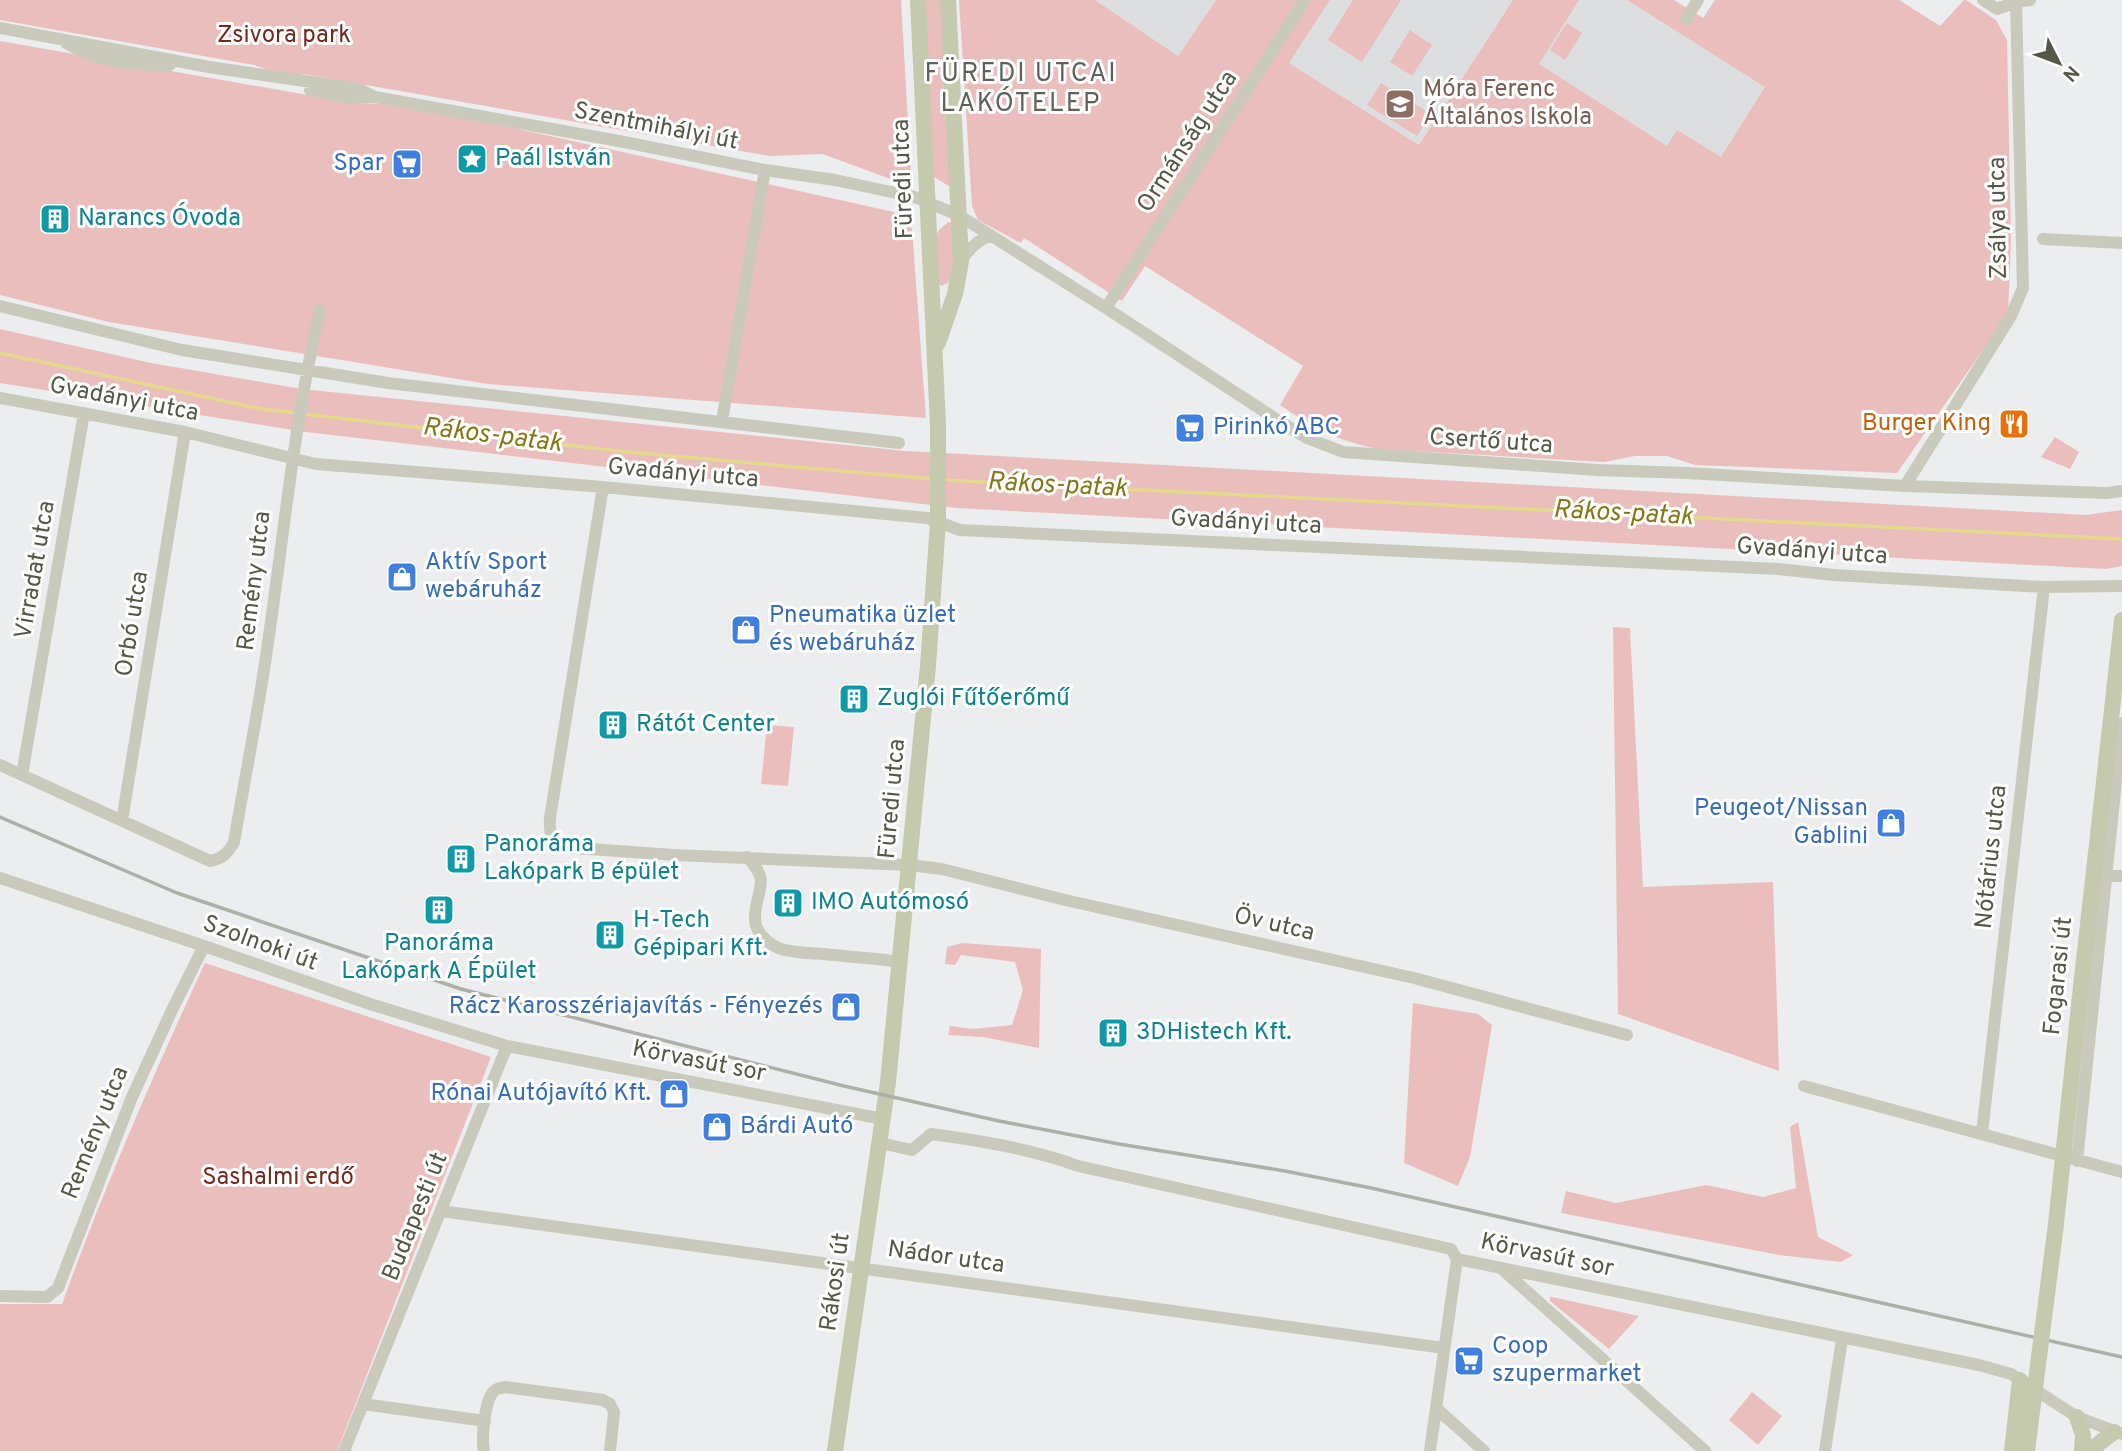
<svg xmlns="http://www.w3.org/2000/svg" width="2122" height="1451" font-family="Overpass,sans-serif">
	<rect width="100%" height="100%" fill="#ecedef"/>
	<path fill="#dddedf" d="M1095,0H1216L1178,56Z
		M1330,0H1513L1419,145L1289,63Z
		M1579,0H1627L1766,87L1697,197L1523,88Z"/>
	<path fill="#eabebc" d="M0,0H901L911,176L901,183L823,154L770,156L303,74L298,81L254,65L0,20Z
		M925,0H942L952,188L934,177Z
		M959,0H1095L1178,56L1216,0H1330L1289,63L1419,145L1513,0H1579L1539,64L1667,146L1677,130L1721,157L1765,87L1627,0H1674L1703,18L1715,0H1899L1940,26L1964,0H1966L1996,20L2007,40L2011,238L2008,314L1897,473L1695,465L1667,456H1635L1604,462L1378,449C1339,441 1313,428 1280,405L1303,366L1145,266L1122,301L1024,238L1021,243L978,220L972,206Z
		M1353,0H1401L1362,62L1328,40Z
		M1567,23L1582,33L1565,60L1550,50Z
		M1410,30L1432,45L1412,76L1390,62Z
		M0,41L353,103L381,104L496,124L894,212L912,229L926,418L488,384L109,322L0,295Z
		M1381,83L1431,114L1417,136L1367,105Z
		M948,222L954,223V268L948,283L941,286L937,282L935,238L939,230Z
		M0,329L151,363L302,389L905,451L2086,515L2122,510V566L2106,569L957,508L306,432L0,383Z
		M2055,437L2079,452L2070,469L2041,457Z
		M1613,627L1630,628L1643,887L1773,882L1779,1071L1618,1014Z
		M767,725L794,727L788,786L761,784Z
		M962,943L1041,949L1039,1048L983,1037L948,1035L950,1026L973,1029L1012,1025L1023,990L1015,962L961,955L955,965L945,964L947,947Z
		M205,963L491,1057L337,1451H0V1304H62C104,1188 153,1075 205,963Z
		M1413,1003L1478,1014L1492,1025L1470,1157L1458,1186L1404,1163Z
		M1798,1122L1818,1237L1853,1255L1841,1262L1779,1255L1561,1213L1566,1191L1616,1203L1706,1185L1763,1197L1796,1188L1790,1127Z
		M1550,1297H1552L1639,1316L1609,1349L1550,1301Z
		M1752,1392L1782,1416L1758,1445L1729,1420Z"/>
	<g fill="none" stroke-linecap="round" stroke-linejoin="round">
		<path stroke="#e5d98c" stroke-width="3.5" d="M0,353L262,409L296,413
			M304,414L627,452L933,479
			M944,480L2122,539"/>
		<path stroke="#c9cabb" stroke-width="12" d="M1983,0L1997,9L2016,2L2030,0
			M1686,19L1698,0
			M0,28L209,67L359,89L375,97L619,141L765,170L835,180L915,197L960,216L1106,308L1282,423L1307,438L1343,452L1597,470L1687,473L1905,486L2107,493L2122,491
			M66,43C97,62 134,66 170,65
			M310,90L348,98L371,97
			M2043,239L2122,243
			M961,261C970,248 977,241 991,235
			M0,306L182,350L388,383L899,443
			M1106,308L1305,0
			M0,398L185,432L316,464L603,487L927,518L960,530L1778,569L1834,575L2044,587L2122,586
			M722,421L765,170
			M1905,486L2011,316L2023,288L2016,0
			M603,487L550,818C549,832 551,838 562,847L674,855L909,865L942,869L1065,900L1414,978L1627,1035
			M0,765L210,861C222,859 228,853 234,842C244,783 256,723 265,663C283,545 293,426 320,310
			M22,775L84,413
			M122,821L185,432
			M747,857C772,883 756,887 755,917C754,932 768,944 781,949C794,953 810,953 824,954C849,957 875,958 900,962
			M2106,876H2122
			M0,878L204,946L370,1004L507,1046L883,1119
			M1804,1086L2122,1172
			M1982,1133L2044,587
			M880,1143L912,1150L931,1134C977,1140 1034,1149 1078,1166L1451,1249L1457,1259
			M2077,1161L2122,723
			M441,1211L1444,1348
			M1457,1259L1979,1365L2011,1374L2077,1417L2122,1434
			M1502,1269L1705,1451
			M0,1296L47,1297L58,1288L132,1097L173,1008L204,946
			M363,1404L485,1421
			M1436,1408L1484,1451
			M344,1451L507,1046
			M484,1451C481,1439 485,1405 491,1395C494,1389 499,1388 505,1387L603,1400L610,1404L614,1412L610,1451
			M1430,1451L1457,1259
			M1825,1451L1842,1339"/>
		<path stroke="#c5c9ad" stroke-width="16" d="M938,343L955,294L961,261L948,0
			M2081,987L2122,620
			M2077,1417L2083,1435L2082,1451
			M835,1451L888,1082L928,666L938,522V425L918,0
			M2012,1451L2020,1380
			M2089,1451L2114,1432"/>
		<path stroke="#aeb0a8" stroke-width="3.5" d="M0,817L177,893L461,989L844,1086L999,1121L1119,1144L1285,1171L1371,1188L2122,1357"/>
		<path stroke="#c5c9ad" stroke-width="16" d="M2027,1451L2056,1224L2081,987"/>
	</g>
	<defs>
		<g id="school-square" transform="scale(1.575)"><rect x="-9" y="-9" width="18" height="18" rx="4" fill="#8d6e63" stroke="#fff"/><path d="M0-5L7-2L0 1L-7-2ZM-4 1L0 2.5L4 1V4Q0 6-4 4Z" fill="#fff"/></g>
		<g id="sight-square" transform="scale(1.575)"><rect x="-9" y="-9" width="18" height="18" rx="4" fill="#0f9aa8" stroke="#fff"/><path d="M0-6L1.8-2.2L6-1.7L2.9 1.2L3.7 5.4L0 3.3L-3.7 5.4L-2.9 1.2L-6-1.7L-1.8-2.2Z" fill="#fff"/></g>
		<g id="supermarket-square" transform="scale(1.575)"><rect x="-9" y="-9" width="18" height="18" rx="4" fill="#3f7fe0" stroke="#fff"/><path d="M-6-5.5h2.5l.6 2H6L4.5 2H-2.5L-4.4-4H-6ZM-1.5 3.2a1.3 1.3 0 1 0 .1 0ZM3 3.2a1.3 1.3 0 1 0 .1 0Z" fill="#fff"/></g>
		<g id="building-square" transform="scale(1.575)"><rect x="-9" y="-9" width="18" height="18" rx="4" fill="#0f9aa8" stroke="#fff"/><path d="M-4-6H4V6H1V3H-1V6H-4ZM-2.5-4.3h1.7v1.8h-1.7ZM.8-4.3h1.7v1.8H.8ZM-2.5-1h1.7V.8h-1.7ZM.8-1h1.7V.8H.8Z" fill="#fff"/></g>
		<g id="restaurant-square" transform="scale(1.575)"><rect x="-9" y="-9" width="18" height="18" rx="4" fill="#e8710a" stroke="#fff"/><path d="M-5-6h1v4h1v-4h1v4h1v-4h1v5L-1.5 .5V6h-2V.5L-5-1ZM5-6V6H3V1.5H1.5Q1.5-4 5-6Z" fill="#fff"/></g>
		<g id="shop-square" transform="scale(1.575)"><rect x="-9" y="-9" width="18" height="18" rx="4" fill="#3f7fe0" stroke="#fff"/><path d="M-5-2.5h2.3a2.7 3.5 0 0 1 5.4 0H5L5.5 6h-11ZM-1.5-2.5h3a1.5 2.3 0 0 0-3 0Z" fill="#fff"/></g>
	</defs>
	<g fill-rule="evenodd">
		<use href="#school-square" x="1400" y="104"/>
		<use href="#sight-square" x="472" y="159"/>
		<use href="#supermarket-square" x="407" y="164"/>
		<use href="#building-square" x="55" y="219"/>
		<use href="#restaurant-square" x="2014" y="424"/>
		<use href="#supermarket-square" x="1190" y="428"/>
		<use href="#shop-square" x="402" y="577"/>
		<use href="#shop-square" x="746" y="630"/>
		<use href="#building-square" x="854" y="699"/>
		<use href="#building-square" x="613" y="725"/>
		<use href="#shop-square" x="1891" y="823"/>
		<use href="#building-square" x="461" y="859"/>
		<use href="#building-square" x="788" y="903"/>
		<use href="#building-square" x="439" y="910"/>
		<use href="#building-square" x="610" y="935"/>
		<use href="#shop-square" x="846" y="1007"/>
		<use href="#building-square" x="1113" y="1033"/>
		<use href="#shop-square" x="674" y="1094"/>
		<use href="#shop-square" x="717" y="1127"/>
		<use href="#supermarket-square" x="1469" y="1361"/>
	</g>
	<g text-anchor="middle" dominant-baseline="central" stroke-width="6" stroke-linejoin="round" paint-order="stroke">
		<g font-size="24" fill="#732a1c" stroke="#fff">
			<text x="284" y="36">Zsivora park</text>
			<text x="278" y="1178">Sashalmi erdő</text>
		</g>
		<g font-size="24" fill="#785e54" stroke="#fff" text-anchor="start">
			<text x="1423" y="90">Móra Ferenc<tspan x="1423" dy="28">Általános Iskola</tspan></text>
		</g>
		<g font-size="24" fill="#555846" stroke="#fff">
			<text transform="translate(656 127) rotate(11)">Szentmihályi út</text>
			<text transform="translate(1188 142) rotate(-57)">Ormánság utca</text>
			<text transform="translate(904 179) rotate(-92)">Füredi utca</text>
			<text transform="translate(1999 218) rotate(-91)">Zsálya utca</text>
			<text transform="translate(124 400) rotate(11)">Gvadányi utca</text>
			<text transform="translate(1491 442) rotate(4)">Csertő utca</text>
			<text transform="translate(683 474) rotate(5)">Gvadányi utca</text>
			<text transform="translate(1246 523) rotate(3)">Gvadányi utca</text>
			<text transform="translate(1812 552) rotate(4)">Gvadányi utca</text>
			<text transform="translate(36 570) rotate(-80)">Virradat utca</text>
			<text transform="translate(255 581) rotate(-83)">Remény utca</text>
			<text transform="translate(133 624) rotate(-81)">Orbó utca</text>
			<text transform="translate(893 799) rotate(-85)">Füredi utca</text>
			<text transform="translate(1992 857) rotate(-84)">Nótárius utca</text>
			<text transform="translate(1274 925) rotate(13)">Öv utca</text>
			<text transform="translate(260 944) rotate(20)">Szolnoki út</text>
			<text transform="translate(2059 976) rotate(-84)">Fogarasi út</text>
			<text transform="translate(699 1062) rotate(11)">Körvasút sor</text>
			<text transform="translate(96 1133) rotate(-68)">Remény utca</text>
			<text transform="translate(416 1217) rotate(-68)">Budapesti út</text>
			<text transform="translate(1547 1256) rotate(12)">Körvasút sor</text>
			<text transform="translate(946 1258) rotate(8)">Nádor utca</text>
			<text transform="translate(836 1282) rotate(-82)">Rákosi út</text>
		</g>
		<g font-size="24" fill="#0d838f" stroke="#fff" text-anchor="start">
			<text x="495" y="159">Paál István</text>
			<text x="78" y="219">Narancs Óvoda</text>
			<text x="877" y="699">Zuglói Fűtőerőmű</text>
			<text x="636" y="725">Rátót Center</text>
			<text x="484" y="845">Panoráma<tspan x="484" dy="28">Lakópark B épület</tspan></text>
			<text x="811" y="903">IMO Autómosó</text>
			<text x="633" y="921">H-Tech<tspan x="633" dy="28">Gépipari Kft.</tspan></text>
			<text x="439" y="944" text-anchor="middle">Panoráma<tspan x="439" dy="28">Lakópark A Épület</tspan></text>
			<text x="1136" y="1033">3DHistech Kft.</text>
		</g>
		<g font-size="24" fill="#366cbe" stroke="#fff" text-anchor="start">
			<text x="384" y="164" text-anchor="end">Spar</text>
			<text x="1213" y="428">Pirinkó ABC</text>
			<text x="425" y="563">Aktív Sport<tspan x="425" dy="28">webáruház</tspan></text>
			<text x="769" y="616">Pneumatika üzlet<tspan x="769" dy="28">és webáruház</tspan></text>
			<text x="1868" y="809" text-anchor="end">Peugeot/Nissan<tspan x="1868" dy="28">Gablini</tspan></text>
			<text x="823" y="1007" text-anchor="end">Rácz Karosszériajavítás - Fényezés</text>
			<text x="651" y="1094" text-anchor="end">Rónai Autójavító Kft.</text>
			<text x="740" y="1127">Bárdi Autó</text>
			<text x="1492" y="1347">Coop<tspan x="1492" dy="28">szupermarket</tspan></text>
		</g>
		<g font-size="24" fill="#c56008" stroke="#fff" text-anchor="end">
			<text x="1991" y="424">Burger King</text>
		</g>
		<g font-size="26" letter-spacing="2" fill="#5f6059" stroke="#fff">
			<text x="1021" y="74">FÜREDI UTCAI<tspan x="1021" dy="30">LAKÓTELEP</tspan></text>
		</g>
		<g font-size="26" font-style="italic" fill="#867715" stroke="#fff">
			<text transform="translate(492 436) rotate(7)">Rákos-patak</text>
			<text transform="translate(1057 486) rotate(3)">Rákos-patak</text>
			<text transform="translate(1623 514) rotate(3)">Rákos-patak</text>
		</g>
	</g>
	<g transform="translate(2059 63) rotate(132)" stroke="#ffffff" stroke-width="5" paint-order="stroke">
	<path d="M0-5L12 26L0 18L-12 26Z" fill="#555846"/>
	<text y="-10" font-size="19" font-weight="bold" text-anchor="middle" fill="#555846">N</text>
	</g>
</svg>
